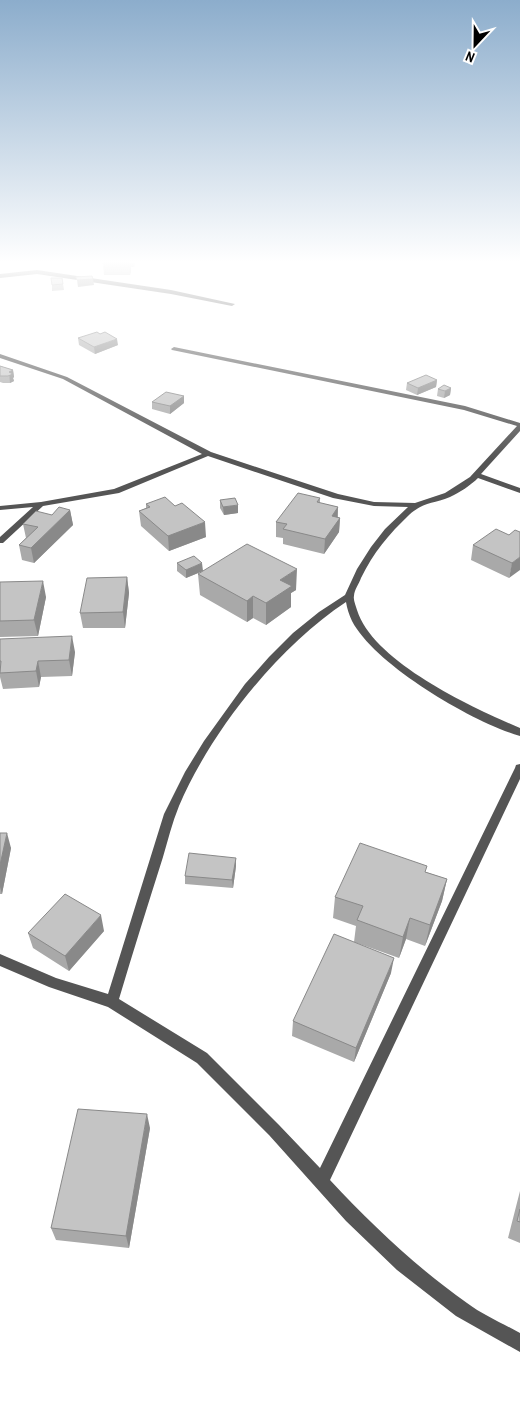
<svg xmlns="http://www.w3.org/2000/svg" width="520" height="1404" font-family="'Archivo Narrow',sans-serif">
	<rect width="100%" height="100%" fill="#fff"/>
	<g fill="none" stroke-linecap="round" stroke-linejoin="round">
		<path fill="#555" fill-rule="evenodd" d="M37,270L171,290L235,304L232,306L171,294L37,274L0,278V274Z
			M174,347L465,406L520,423V431L481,474L520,488V493L478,478C471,485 459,493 450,497C433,504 423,502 409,515C389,534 373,553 361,578C359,584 354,590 354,596C353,600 356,606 357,610C373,662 473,708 520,728V736C472,722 375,665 352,621C349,615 347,608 346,602C278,647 211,731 179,806C172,823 168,840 163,857C148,904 133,952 119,999L207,1053L279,1125L320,1168L515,768L516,765L520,764V779L330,1180C372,1225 416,1267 467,1303C483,1315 502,1323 520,1333V1352L456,1316L397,1270L346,1221L269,1135L197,1063L108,1007L49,987L0,966V954L56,978L108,994L164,814L185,772L204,741L245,684L269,657L293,633L319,612L345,595L357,569L371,547L385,529L408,507L374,506L333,498L208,456L119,493L43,506L3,543H0V537L33,507L0,510V506L41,502L114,489L202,454L63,379L0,358V354L67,377L211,452L338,494L374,502L415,503L445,493L470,477L517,426L464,410L172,350L171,349Z"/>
	</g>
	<path fill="#a9a9a9" d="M103,263H135L134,267H131L130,275H104Z
		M62,278L64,290L52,291V285Z
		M78,338L118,345L95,354L79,345Z
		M0,366L13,370L14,377L13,378L14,381L10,383H3L0,382Z
		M437,380L436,387L417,395L406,390L407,383Z
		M451,388L450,395L444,398L437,396L438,389Z
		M184,396V403L170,414L152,409V402Z
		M320,498V503L338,507V517L340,518L339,532L324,554L283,544V538L276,537V522Z
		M220,500L238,513L224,515L220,508Z
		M146,504L175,506L206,537L169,551L141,526L139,511L146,508Z
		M70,510L73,525L34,563L22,560L19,545L26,538L23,524Z
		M520,532L509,578L471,560L473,545Z
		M177,563L203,571L186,578L177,571Z
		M198,574L296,590L291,593V607L266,625L253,618L247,622L200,595Z
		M127,577L129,593L125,628H83L80,613Z
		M0,582L46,597L38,636L0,637Z
		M0,639L75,652L72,676L41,677L39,687L3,689L0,677Z
		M0,833L11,848L2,894H0Z
		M236,858V866L233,888L185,884V876Z
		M426,872L447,879L442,901L425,946L406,939L399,958L354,942L356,926L333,918L335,897Z
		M104,931L69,971L33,948L28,933Z
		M391,973L354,1062L292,1036L293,1021Z
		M150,1128L129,1248L56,1240L51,1228Z
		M520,1191V1243L508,1238Z"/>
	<path fill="#898989" d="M130,263L131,271L130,275Z
		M93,279L94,285L78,287L77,280Z
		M117,339L118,345L95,354L94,347Z
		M13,370L14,377L13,378L14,381L10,383L9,372Z
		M437,380L436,387L417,395L418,388Z
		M451,388L450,395L444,398L445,391Z
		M184,396V403L170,414V406Z
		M238,505V513L224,515L223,507Z
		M338,507L337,520L340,518L339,532L324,554L325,539L332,516Z
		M70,510L73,525L34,563L31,548Z
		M205,522L206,537L169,551L168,536Z
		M520,557V570L509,578L512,563Z
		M202,563L203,571L186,578V570Z
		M297,569L296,590L291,593V607L266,625V603L280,580Z
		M127,577L129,593L125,628L123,612Z
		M43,581L46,597L38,636L34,620Z
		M253,596V618L247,622V601Z
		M72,636L75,652L72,676L69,660Z
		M38,661L41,677L39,687L36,671Z
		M7,833L11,848L2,894L0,887V865Z
		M236,858V866L233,888L232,880Z
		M447,879L442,901L425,946L430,925Z
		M101,915L104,931L69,971L65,956Z
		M410,918L406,939L399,958L403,937Z
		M394,958L391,973L354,1062L356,1048Z
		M147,1114L150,1128L129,1248L126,1236Z"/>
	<path fill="#c4c4c4" stroke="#898989" d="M103,263H130L103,264Z
		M92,276L93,279L77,280L76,277Z
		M51,278H62L63,284L52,285Z
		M97,332L100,334L105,332L117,339L94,347L78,338Z
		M0,366L13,370L9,372L13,374L8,376H0Z
		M426,375L437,380L418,388L407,383Z
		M444,385L451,388L445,391L438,389Z
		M166,392L184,396L170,406L152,402Z
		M298,493L320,498L317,502L338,507L332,516L340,518L325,539L283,529L287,524L276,522Z
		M165,497L175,506L182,503L205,522L168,536L139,511L150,507L146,504Z
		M235,498L238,505L223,507L220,500Z
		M59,507L70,510L31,548L19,545L38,527L23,524L36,511L52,515Z
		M496,529L509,535L515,530L520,532V557L512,563L473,545Z
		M247,544L297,569L280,580L292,586L266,603L253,596L247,601L198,574Z
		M194,556L202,563L186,570L177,563Z
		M127,577L123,612L80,613L87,578Z
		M43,581L34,620L0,621V582Z
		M72,636L69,660L38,661L36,671L0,673L1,661H0V639Z
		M0,833H7L0,865Z
		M360,843L427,866L425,872L447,879L430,925L410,918L403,937L357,920L363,906L335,897Z
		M189,853L236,858L232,880L185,876Z
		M65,894L101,915L65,956L28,933Z
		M334,934L394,958L356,1048L293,1021Z
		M78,1109L147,1114L126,1236L51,1228Z
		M520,1209V1222L517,1221Z"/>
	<linearGradient id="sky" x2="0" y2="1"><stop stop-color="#8cadcc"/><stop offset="0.57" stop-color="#fff"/><stop offset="1" stop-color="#fff" stop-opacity="0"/></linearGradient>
	<rect width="520" height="459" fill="url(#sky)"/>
	<g transform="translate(475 45) rotate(202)" stroke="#ffffff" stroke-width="4" paint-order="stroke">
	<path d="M0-4L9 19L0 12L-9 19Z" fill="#000000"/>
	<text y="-8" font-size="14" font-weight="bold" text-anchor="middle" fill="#000000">N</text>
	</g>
</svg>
